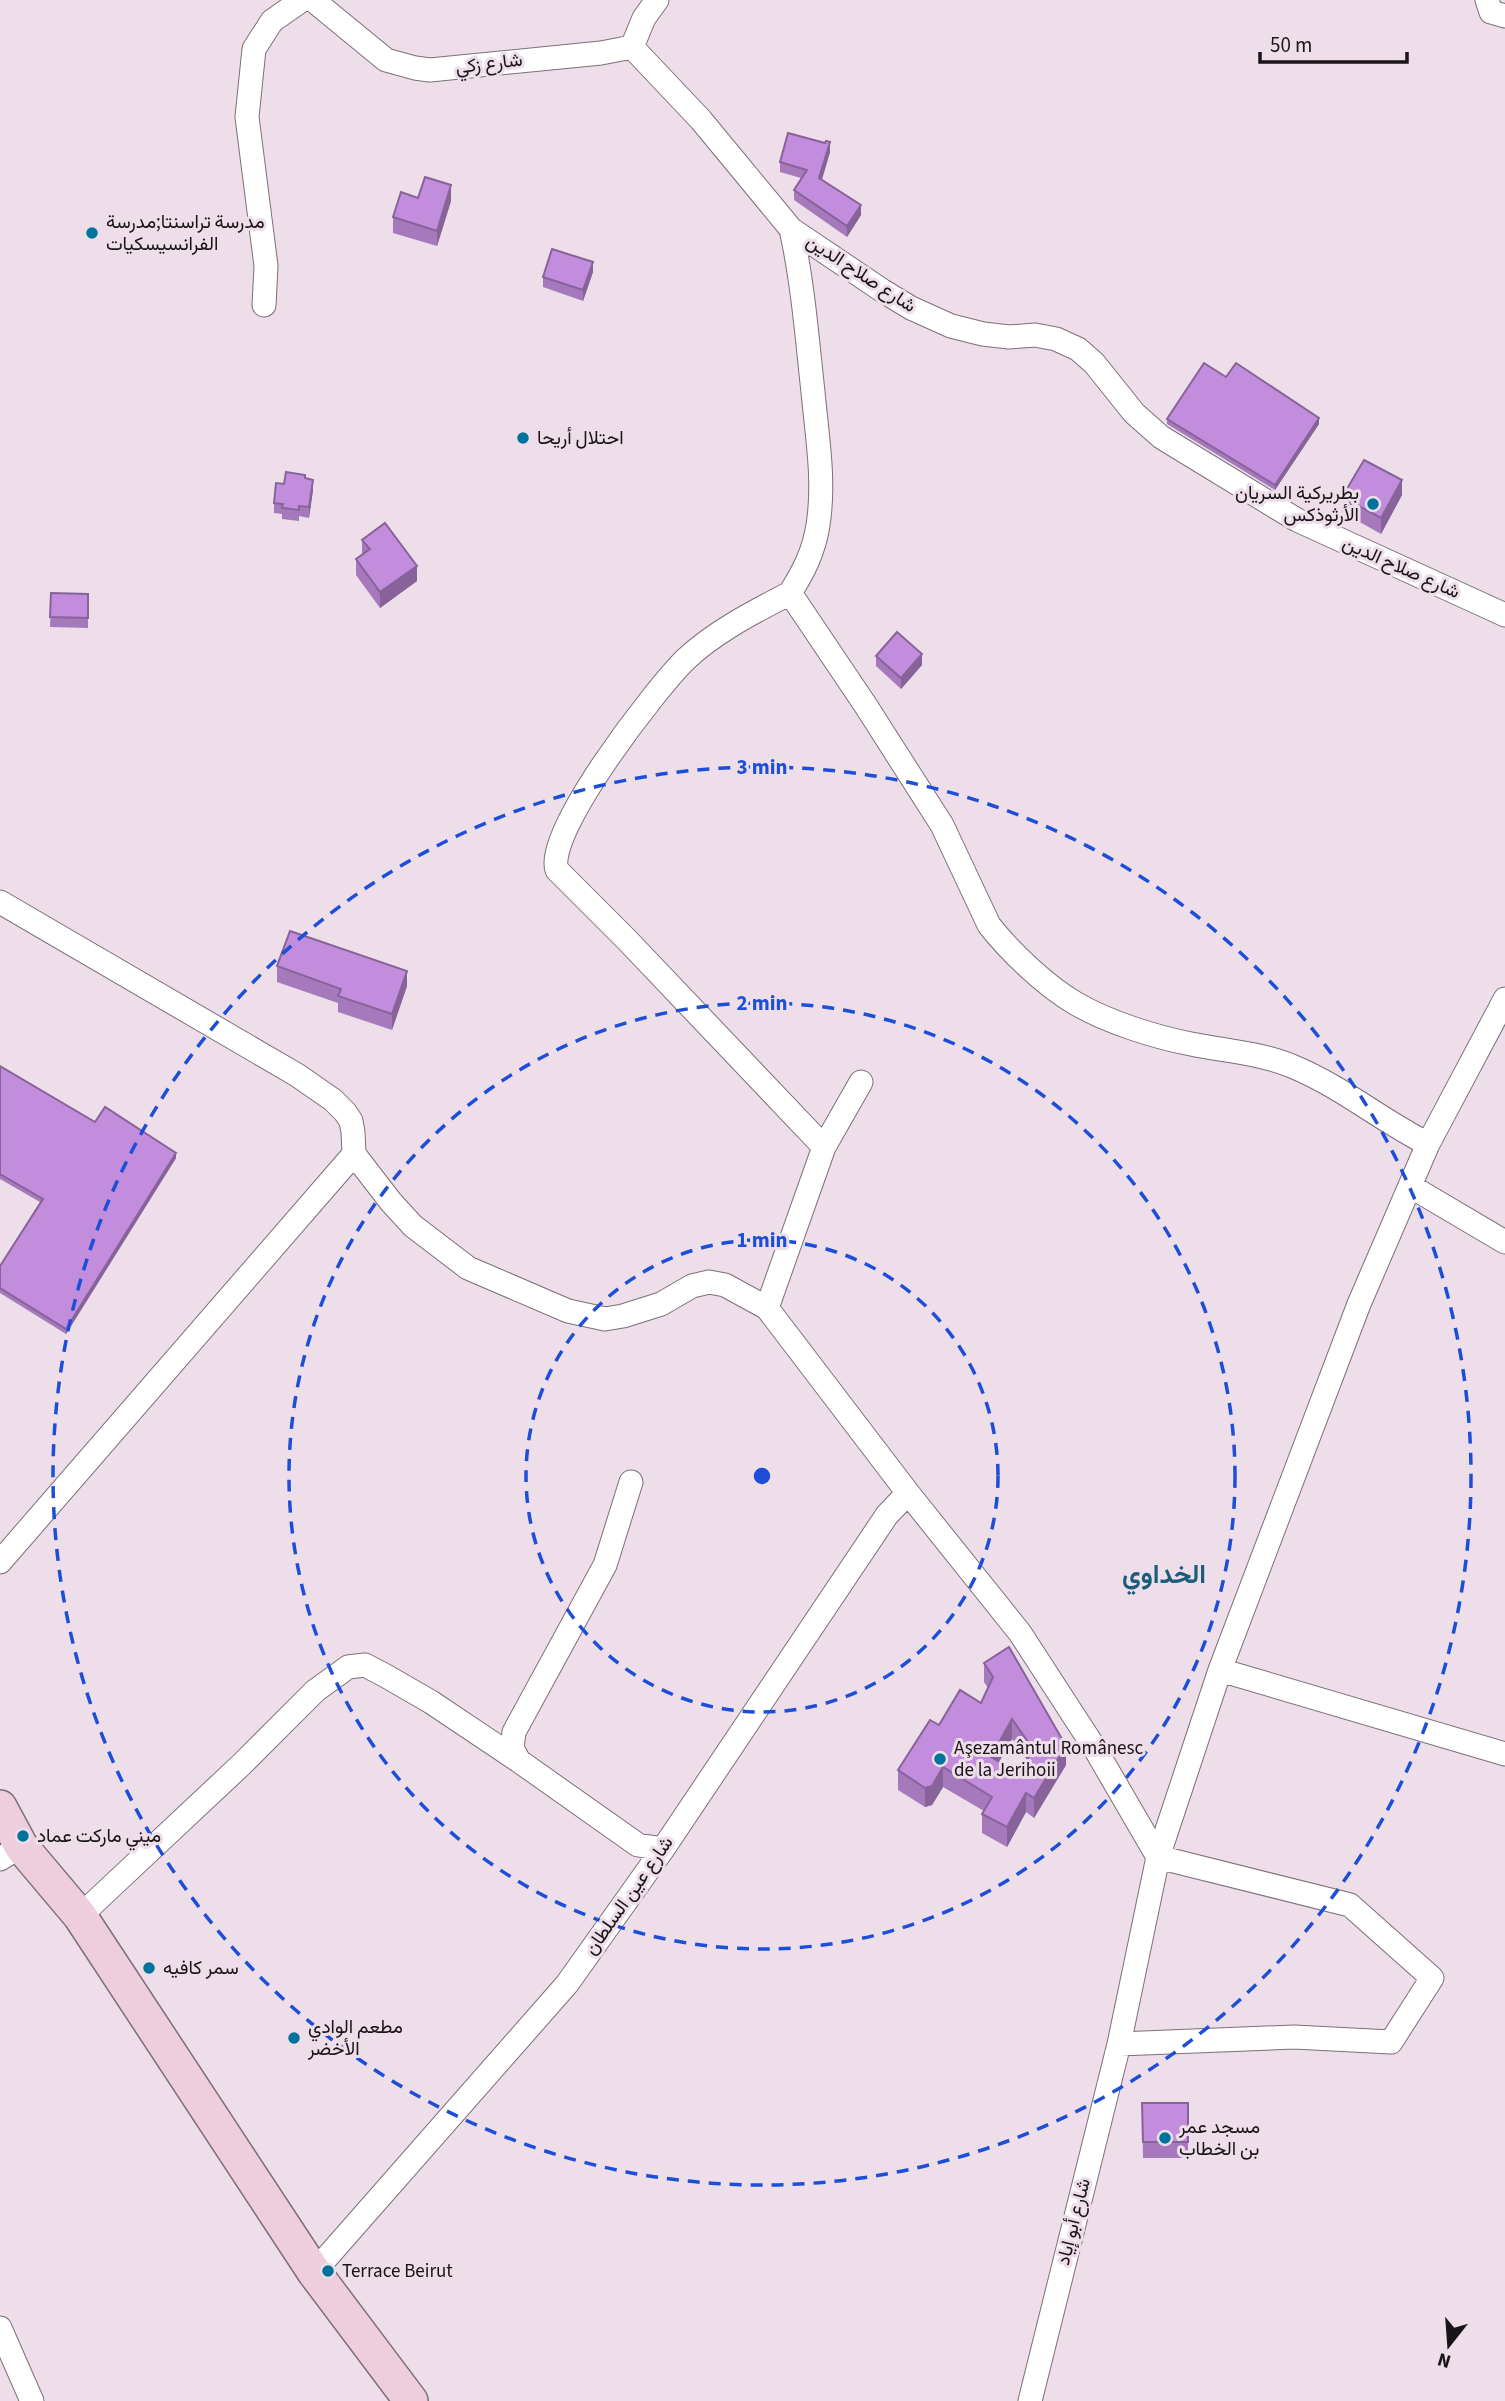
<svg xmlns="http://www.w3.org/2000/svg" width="1505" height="2401" font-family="'Source Sans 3',Vazirmatn,sans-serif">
	<rect width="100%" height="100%" fill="#eddee9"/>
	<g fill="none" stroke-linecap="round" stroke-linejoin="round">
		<g stroke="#7c6f79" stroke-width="25">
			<path id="street" d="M313,0L386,60L415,68L430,70L601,53L632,47L644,18L657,0
				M1487,0L1491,12L1505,16
				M632,47L701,120L791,229L883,291L911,308L951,326L983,334L1009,337L1035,335L1056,339L1078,349L1094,363L1134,413L1161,437L1297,520L1505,615
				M791,229C803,283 807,338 813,392C817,436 825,481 818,525C814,551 804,571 790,593L866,706L942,825L989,925C1010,952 1046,986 1075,1003C1107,1022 1155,1037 1191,1044C1225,1051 1262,1053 1294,1067C1342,1087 1382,1121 1428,1144L1505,999
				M264,305L266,266L247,117L254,49L272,21L302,0
				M790,593C754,612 716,631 686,659C657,687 543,834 557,870L628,941L824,1147L861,1082
				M0,902L297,1075L333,1100L345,1112L351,1121L353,1132L354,1154L391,1202L413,1226L468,1268L568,1311L605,1319L623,1316L661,1304L692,1286L709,1282L725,1285L767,1308
				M824,1147L767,1308L908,1493L1020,1633L1094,1747L1158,1857L1350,1905L1432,1978L1391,2042L1294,2037L1119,2044
				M1410,1186L1505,1242
				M631,1482L605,1565L514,1732L512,1748L519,1761L638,1845L663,1849
				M0,1562L354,1154
				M1220,1670L1505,1754
				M0,1859L21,1846
				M80,1916L242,1764L315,1691L348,1667L365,1665L386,1676L431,1702L519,1761
				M314,2272L567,1984L663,1849L887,1515L908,1493
				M0,2328L32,2401
				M1030,2401L1119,2044L1158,1857L1220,1670L1359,1304L1428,1144"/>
		</g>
		<g stroke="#7c6f79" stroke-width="36">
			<path id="secondary" d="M0,1807L21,1846L80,1916L314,2272L411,2401"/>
		</g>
		<use href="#street" stroke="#fff" stroke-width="23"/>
		<use href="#secondary" stroke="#eecedd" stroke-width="33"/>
	</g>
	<path fill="#a679bd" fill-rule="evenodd" d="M830,152L822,180L861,215L847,237L794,200V190L801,178L780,172V162Z
		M418,198L451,201L437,246L393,233V217Z
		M593,272L583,301L543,287V277Z
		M1226,377L1319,424L1275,490L1167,424V419Z
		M305,478L313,490L309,518L299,516V521L282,519V514L274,513V503L284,484Z
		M1402,495L1381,534L1342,512V497Z
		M362,540L417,581L380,608L356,575V559L362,555Z
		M51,593L88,594V628L50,627Z
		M876,656L922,665L901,689L876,666Z
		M277,966L407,986L392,1030L338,1012V1003L277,982Z
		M0,1066L95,1122L176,1158L66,1334L0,1293V1266L40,1202L0,1179Z
		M984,1663L1066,1765L1034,1818L1026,1812L1007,1847L982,1833V1814L984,1811L943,1787L932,1805L925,1807L898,1790V1770L939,1725L981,1703L988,1688L984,1682ZM1012,1739L1027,1760L1019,1774L999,1762Z
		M1142,2103H1188V2158H1143Z"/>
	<path fill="#87639a" d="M830,142V152L819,188V178Z
		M451,185V201L437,246V231Z
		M861,205V215L847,237V226Z
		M593,262V272L583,301V290Z
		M1319,418V424L1275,490V485Z
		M313,480V490L309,518V507Z
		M1402,480V495L1381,534V518Z
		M417,566V581L380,608V592Z
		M922,654V665L901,689V678Z
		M407,971V986L392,1030V1014Z
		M176,1153V1158L66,1334V1329Z
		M1012,1719V1739L991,1776V1757Z
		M1066,1746V1765L1034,1818V1798Z
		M943,1767V1787L932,1805L925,1807V1788Z
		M1026,1793V1812L1007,1847V1827Z"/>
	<path fill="#c18ddc" stroke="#87639a" stroke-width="2" fill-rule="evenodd" d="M788,133L825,143L826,141L830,142L819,178L861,205L847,226L794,190L807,170L780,162Z
		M425,177L451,185L437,231L393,217L401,192L418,198Z
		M552,249L593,262L583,290L543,277Z
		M1204,363L1226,377L1236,363L1319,418L1275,485L1167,419Z
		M1364,460L1402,480L1381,518L1342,497Z
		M286,472L305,475V478L313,480L309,507L299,506V510L282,508L283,504L274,503L276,483L284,484Z
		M385,523L417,566L380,592L356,559L370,549L362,540Z
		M51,593L88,594V618L50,617Z
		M897,632L922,654L901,678L876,656Z
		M290,931L407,971L392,1014L338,996L341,989L277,966Z
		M0,1066L95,1122L105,1107L176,1153L66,1329L0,1288V1266L43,1199L0,1174Z
		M1009,1647L1066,1746L1034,1798L1026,1793L1007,1827L982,1814L992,1797L943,1767L932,1786L925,1788L898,1770L930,1720L939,1725L960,1690L981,1703L993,1677L984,1663ZM1012,1719L1033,1749L1019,1774L991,1757Z
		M1142,2103H1188V2142H1143Z"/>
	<g fill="none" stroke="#1d4ed8" stroke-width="3.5" stroke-dasharray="12 9">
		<circle cx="762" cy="1476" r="236"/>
		<circle cx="762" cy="1476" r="473"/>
		<circle cx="762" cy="1476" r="709"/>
	</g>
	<g fill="#00739d" stroke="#eddee9" stroke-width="2.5">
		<circle cx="92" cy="233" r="7"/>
		<circle cx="523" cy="438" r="7"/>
		<circle cx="1373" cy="504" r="7"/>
		<circle cx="940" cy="1759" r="7"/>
		<circle cx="23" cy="1836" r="7"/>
		<circle cx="149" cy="1968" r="7"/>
		<circle cx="294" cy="2038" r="7"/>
		<circle cx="1165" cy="2138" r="7"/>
		<circle cx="328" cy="2271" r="7"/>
	</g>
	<g text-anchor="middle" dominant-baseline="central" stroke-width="6" stroke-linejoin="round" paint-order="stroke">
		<g font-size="19" fill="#191418" stroke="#eddee9">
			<text transform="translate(489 64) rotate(-7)">شارع زكي</text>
			<text transform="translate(861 274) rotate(33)">شارع صلاح الدين</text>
			<text transform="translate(1401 568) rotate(24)">شارع صلاح الدين</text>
			<text transform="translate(629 1896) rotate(-55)">شارع عين السلطان</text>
			<text transform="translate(1074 2222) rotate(-76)">شارع أبو إياد</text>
		</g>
		<g font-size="19" fill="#191418" stroke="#eddee9" text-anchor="start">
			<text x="106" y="222">مدرسة تراسنتا;مدرسة<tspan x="106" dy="22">الفرانسيسكيات</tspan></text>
			<text x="537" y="438">احتلال أريحا</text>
			<text x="1359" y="493" text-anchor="end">بطريركية السريان<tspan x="1359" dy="22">الأرثوذكس</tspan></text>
			<text x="954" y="1748">Aşezamântul Românesc<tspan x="954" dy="22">de la Jerihoii</tspan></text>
			<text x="37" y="1836">ميني ماركت عماد</text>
			<text x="163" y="1968">سمر كافيه</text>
			<text x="308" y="2027">مطعم الوادي<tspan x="308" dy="22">الأخضر</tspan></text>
			<text x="1179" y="2127">مسجد عمر<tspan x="1179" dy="22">بن الخطاب</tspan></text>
			<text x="342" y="2271">Terrace Beirut</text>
		</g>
		<g font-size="26" font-weight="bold" fill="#1b5c7a" stroke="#eddee9">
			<text x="1164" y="1574">الخداوي</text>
		</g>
	</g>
	<circle cx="762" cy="1476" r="10" fill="#1d4ed8" stroke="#eddee9" stroke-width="3.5"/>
	<g font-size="21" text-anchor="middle" font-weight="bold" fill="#1d4ed8" stroke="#eddee9" stroke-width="6" stroke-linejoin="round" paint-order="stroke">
		<text x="762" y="774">3 min</text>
		<text x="762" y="1010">2 min</text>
		<text x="762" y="1247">1 min</text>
	</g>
	<g transform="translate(1449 2345) rotate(197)" stroke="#eddee9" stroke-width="5" paint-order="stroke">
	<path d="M0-5L12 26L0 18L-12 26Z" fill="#191418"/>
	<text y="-10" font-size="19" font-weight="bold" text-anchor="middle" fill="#191418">N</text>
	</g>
	<path d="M1260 52v10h147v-10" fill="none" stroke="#191418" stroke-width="3.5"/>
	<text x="1270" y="52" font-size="21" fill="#191418" stroke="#eddee9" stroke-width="5" paint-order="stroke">50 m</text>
</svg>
